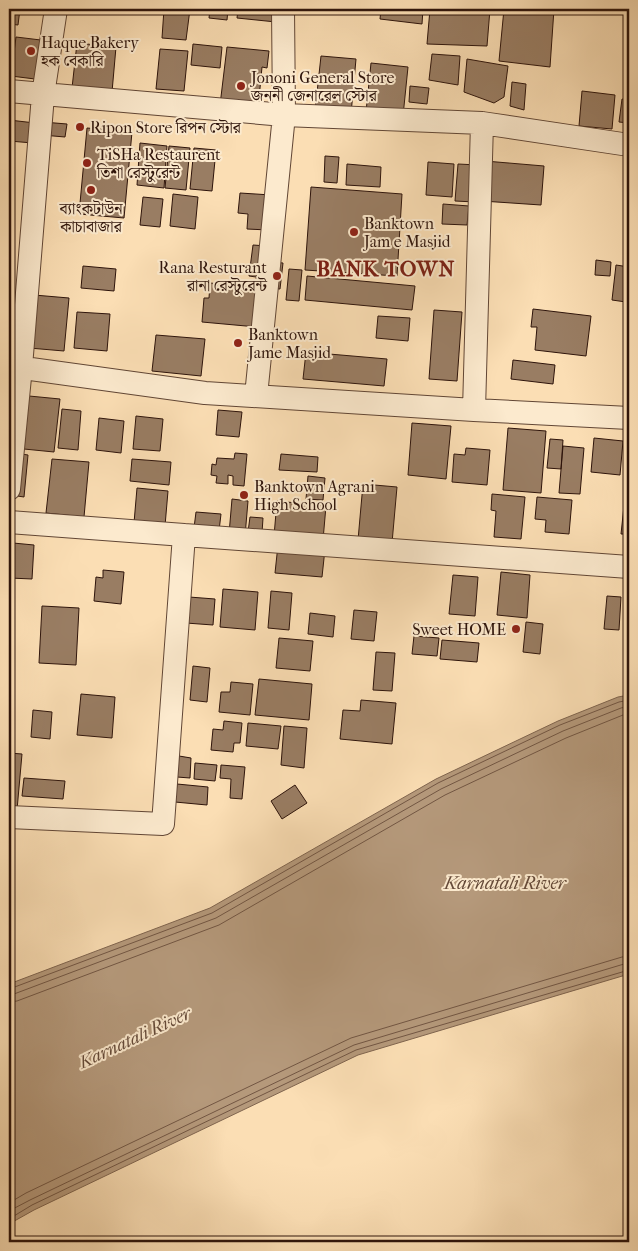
<svg xmlns="http://www.w3.org/2000/svg" width="638" height="1251" font-family="'IM FELL French Canon','Noto Serif Bengali',serif">
	<rect width="100%" height="100%" fill="#fbdeb4"/>
	<filter id="stains"><feTurbulence type="fractalNoise" baseFrequency=".004" numOctaves="4"/><feColorMatrix values="0 0 0 0 .2 0 0 0 0 .09 0 0 0 0 .02 0 0 0 .5 -.17"/></filter>
	<radialGradient id="worn" r=".72"><stop offset=".6" stop-color="#630" stop-opacity="0"/><stop offset="1" stop-color="#630" stop-opacity=".3"/></radialGradient>
	<path fill="#b5997b" stroke="#7f644e" d="M629,695V974L358,1055L34,1210L9,1224V984L210,908L436,779L558,721L618,697Z"/>
	<g fill="none" stroke-linecap="round" stroke-linejoin="round">
		<path stroke="#725643" stroke-width="1" d="M9,988H12L212,913L438,783L560,725L619,702L629,700
			M9,995L14,994L216,918L441,789L563,731L621,708L629,706
			M9,1002L17,1001L219,925L445,795L566,738L623,715L629,714
			M9,1203L26,1193L351,1038L622,957L629,956
			M9,1211L30,1200L354,1045L624,964L629,963
			M9,1219L32,1205L356,1050L629,970"/>
	</g>
	<path fill="#997d63" stroke="#2e140b" d="M9,9H20L18,25L9,24Z
		M164,9H190L186,40L162,38Z
		M210,9H228L227,20L209,18Z
		M238,9H278L276,22L237,18Z
		M381,9H423L422,24L380,19Z
		M430,9H490L487,46L427,44Z
		M504,9H554L550,67L499,61Z
		M9,36H12L10,65H9Z
		M16,37L49,41L35,79L11,76Z
		M77,43L116,47L112,92L72,88Z
		M193,44L222,47L220,68L191,65Z
		M227,47L269,51L267,68L262,67L258,109L220,105Z
		M160,49L188,51L184,91L156,89Z
		M432,54L460,56L458,85L429,80Z
		M321,56L356,59L351,114L315,111Z
		M467,59L508,66L504,97L494,103L464,92Z
		M371,63L408,67L403,116L366,112Z
		M512,82L526,84L524,110L510,106Z
		M410,86L429,88L427,104L409,102Z
		M582,91L615,95L612,129L579,126Z
		M622,99L629,100V123L619,122Z
		M9,120L35,123L33,143L9,141Z
		M43,122L67,124L65,137L42,135Z
		M87,128L132,132L124,218L79,214Z
		M140,143L167,146L164,188L137,185Z
		M169,146L190,148L186,190L165,188Z
		M194,148L216,150L212,191L190,189Z
		M325,156L339,157L337,183L324,182Z
		M485,161L544,166L541,205L482,201Z
		M428,162L454,164L452,197L426,195Z
		M347,164L381,167L380,187L346,185Z
		M458,164L478,165L475,202L455,201Z
		M627,186H629V215H625Z
		M311,187L402,194L397,276L305,270Z
		M240,193L271,195L268,230L247,229L248,214L238,213Z
		M173,194L198,197L195,229L170,226Z
		M143,197L163,199L160,227L140,225Z
		M443,204L469,206L467,225L442,224Z
		M253,245L267,246L263,278L249,276Z
		M596,260L611,262L610,276L595,275Z
		M272,262L283,263L280,289L270,288Z
		M616,265L629,267L626,302L612,300Z
		M83,266L116,269L114,291L81,288Z
		M289,269L302,270L299,301L286,300Z
		M307,276L415,286L412,310L305,300Z
		M210,283L261,288L257,327L202,322L204,298H209Z
		M34,295L69,298L64,351L29,348Z
		M533,309L591,316L586,356L535,350L537,327H531Z
		M434,310L462,312L457,381L429,379Z
		M77,312L110,314L107,351L74,348Z
		M378,316L410,318L408,341L376,338Z
		M156,335L205,339L201,376L152,371Z
		M306,352L387,359L384,386L303,379Z
		M513,360L555,365L553,384L511,379Z
		M29,396L60,399L54,452L24,449Z
		M62,409L81,411L78,450L58,448Z
		M218,410L242,412L239,437L216,435Z
		M136,416L163,419L160,451L133,449Z
		M99,418L124,421L121,453L96,450Z
		M412,423L451,426L446,479L408,475Z
		M508,428L546,431L541,493L503,490Z
		M594,438L623,441L620,475L591,472Z
		M550,439L563,440L561,469L547,468Z
		M563,446L584,448L580,494L559,493Z
		M466,448L490,450L487,485L452,482L454,454L465,455Z
		M15,453L28,455L24,497L11,495Z
		M235,453L247,454L244,486L233,485V476L228,475V484L216,483L217,476L211,475L212,464L216,465L217,458L234,459Z
		M281,454L318,457L317,472L279,470Z
		M52,459L89,462L84,517L46,513Z
		M132,459L171,462L169,485L130,481Z
		M308,476L325,478L323,500L306,499Z
		M363,484L397,487L392,543L358,540Z
		M137,488L168,491L165,526L134,523Z
		M492,494L525,497L521,539L494,537L496,511L491,510Z
		M537,497L572,500L569,534L545,532L546,520L535,519Z
		M232,499L248,501L245,536L229,534Z
		M277,501L326,506L323,540L274,536Z
		M624,506L629,507V534H621Z
		M196,512L221,514L219,531L194,528Z
		M250,517L263,518L262,533L248,532Z
		M13,543L34,545L32,579L10,578Z
		M278,545L325,549L322,577L275,573Z
		M103,570L124,572L121,604L94,601L96,577L103,578Z
		M501,572L530,575L527,618L497,615Z
		M453,575L478,577L475,616L449,614Z
		M223,589L258,592L255,630L220,627Z
		M271,591L292,593L289,630L268,628Z
		M607,596L621,597L619,630L604,629Z
		M189,597L215,599L213,625L186,623Z
		M42,606L79,608L76,665L39,663Z
		M354,610L377,612L374,641L351,639Z
		M310,613L335,616L333,637L308,634Z
		M526,622L543,624L540,654L523,652Z
		M414,636L439,638L437,656L412,654Z
		M279,638L313,641L310,671L276,668Z
		M442,640L479,643L477,662L440,659Z
		M376,652L395,653L392,691L373,690Z
		M193,666L210,668L207,702L190,700Z
		M259,679L312,684L309,720L255,715Z
		M231,682L253,684L250,715L219,712L221,692H230Z
		M81,694L115,697L112,738L77,735Z
		M361,700L396,703L392,744L340,739L343,710L360,711Z
		M33,710L52,712L50,739L31,737Z
		M224,721L242,723L240,743H234L233,752L211,750L213,729L223,730Z
		M248,723L281,726L278,749L246,746Z
		M284,726L307,728L304,768L281,765Z
		M9,753L22,754L17,810L9,809Z
		M179,756L191,758L190,778L177,777Z
		M195,763L217,765L215,781L194,779Z
		M221,765L245,767L242,799L230,798L231,779L220,778Z
		M24,778L65,781L63,799L22,796Z
		M177,784L208,787L207,805L175,802Z
		M295,785L307,803L282,819L271,801Z"/>
	<g fill="none" stroke-linecap="round" stroke-linejoin="round">
		<g stroke="#614635" stroke-width="24">
			<path id="minor" d="M9,91L284,115L482,123L629,145
				M9,366L205,393L474,410L629,418
				M256,396L284,115L283,9
				M474,410L482,123
				M9,489L21,367L43,95L56,9
				M9,522L184,535
				M9,817L163,824L184,535L629,567"/>
		</g>
		<use href="#minor" stroke="#fceace" stroke-width="22"/>
	</g>
	<g fill="#8f2418" stroke="#fceace" stroke-width="2">
		<circle cx="31" cy="51" r="5"/>
		<circle cx="241" cy="86" r="5"/>
		<circle cx="80" cy="127" r="5"/>
		<circle cx="87" cy="163" r="5"/>
		<circle cx="91" cy="190" r="5"/>
		<circle cx="354" cy="232" r="5"/>
		<circle cx="277" cy="276" r="5"/>
		<circle cx="238" cy="343" r="5"/>
		<circle cx="244" cy="495" r="5"/>
		<circle cx="516" cy="629" r="5"/>
	</g>
	<g text-anchor="middle" dominant-baseline="central" stroke-width="4" stroke-linejoin="round" paint-order="stroke">
		<g font-size="16" fill="#2e140b" stroke="#fceace" text-anchor="start">
			<text x="41" y="42">Haque Bakery<tspan x="41" dy="18">হক বেকারি</tspan></text>
			<text x="251" y="77">Jononi General Store<tspan x="251" dy="18">জননী জেনারেল স্টোর</tspan></text>
			<text x="90" y="127">Ripon Store রিপন স্টোর</text>
			<text x="97" y="154">TiSHa Restaurent<tspan x="97" dy="18">তিশা রেস্টুরেন্ট</tspan></text>
			<text x="91" y="208" text-anchor="middle">ব্যাংকটাউন<tspan x="91" dy="18">কাচাবাজার</tspan></text>
			<text x="364" y="223">Banktown<tspan x="364" dy="18">Jam e Masjid</tspan></text>
			<text x="267" y="267" text-anchor="end">Rana Resturant<tspan x="267" dy="18">রানা রেস্টুরেন্ট</tspan></text>
			<text x="248" y="334">Banktown<tspan x="248" dy="18">Jame Masjid</tspan></text>
			<text x="254" y="486">Banktown Agrani<tspan x="254" dy="18">High School</tspan></text>
			<text x="506" y="629" text-anchor="end">Sweet HOME</text>
		</g>
		<g font-size="18" font-style="italic" fill="#644938" stroke="#fceace">
			<text x="505" y="883">Karnatali River</text>
			<text transform="translate(135 1038) rotate(-25)">Karnatali River</text>
		</g>
		<g font-size="21" font-weight="bold" letter-spacing="1" fill="#7a1f14" stroke="#fceace">
			<text x="386" y="269">BANK TOWN</text>
		</g>
	</g>
	<rect width="638" height="1251" fill="none" stroke="#fbdeb4" stroke-width="30"/>
	<rect x="10" y="10" width="618" height="1231" fill="none" stroke="#2e140b" stroke-width="2.5"/>
	<rect x="15" y="15" width="608" height="1221" fill="none" stroke="#2e140b"/>
	<rect width="100%" height="100%" filter="url(#stains)"/>
	<rect width="100%" height="100%" fill="url(#worn)"/>
</svg>
